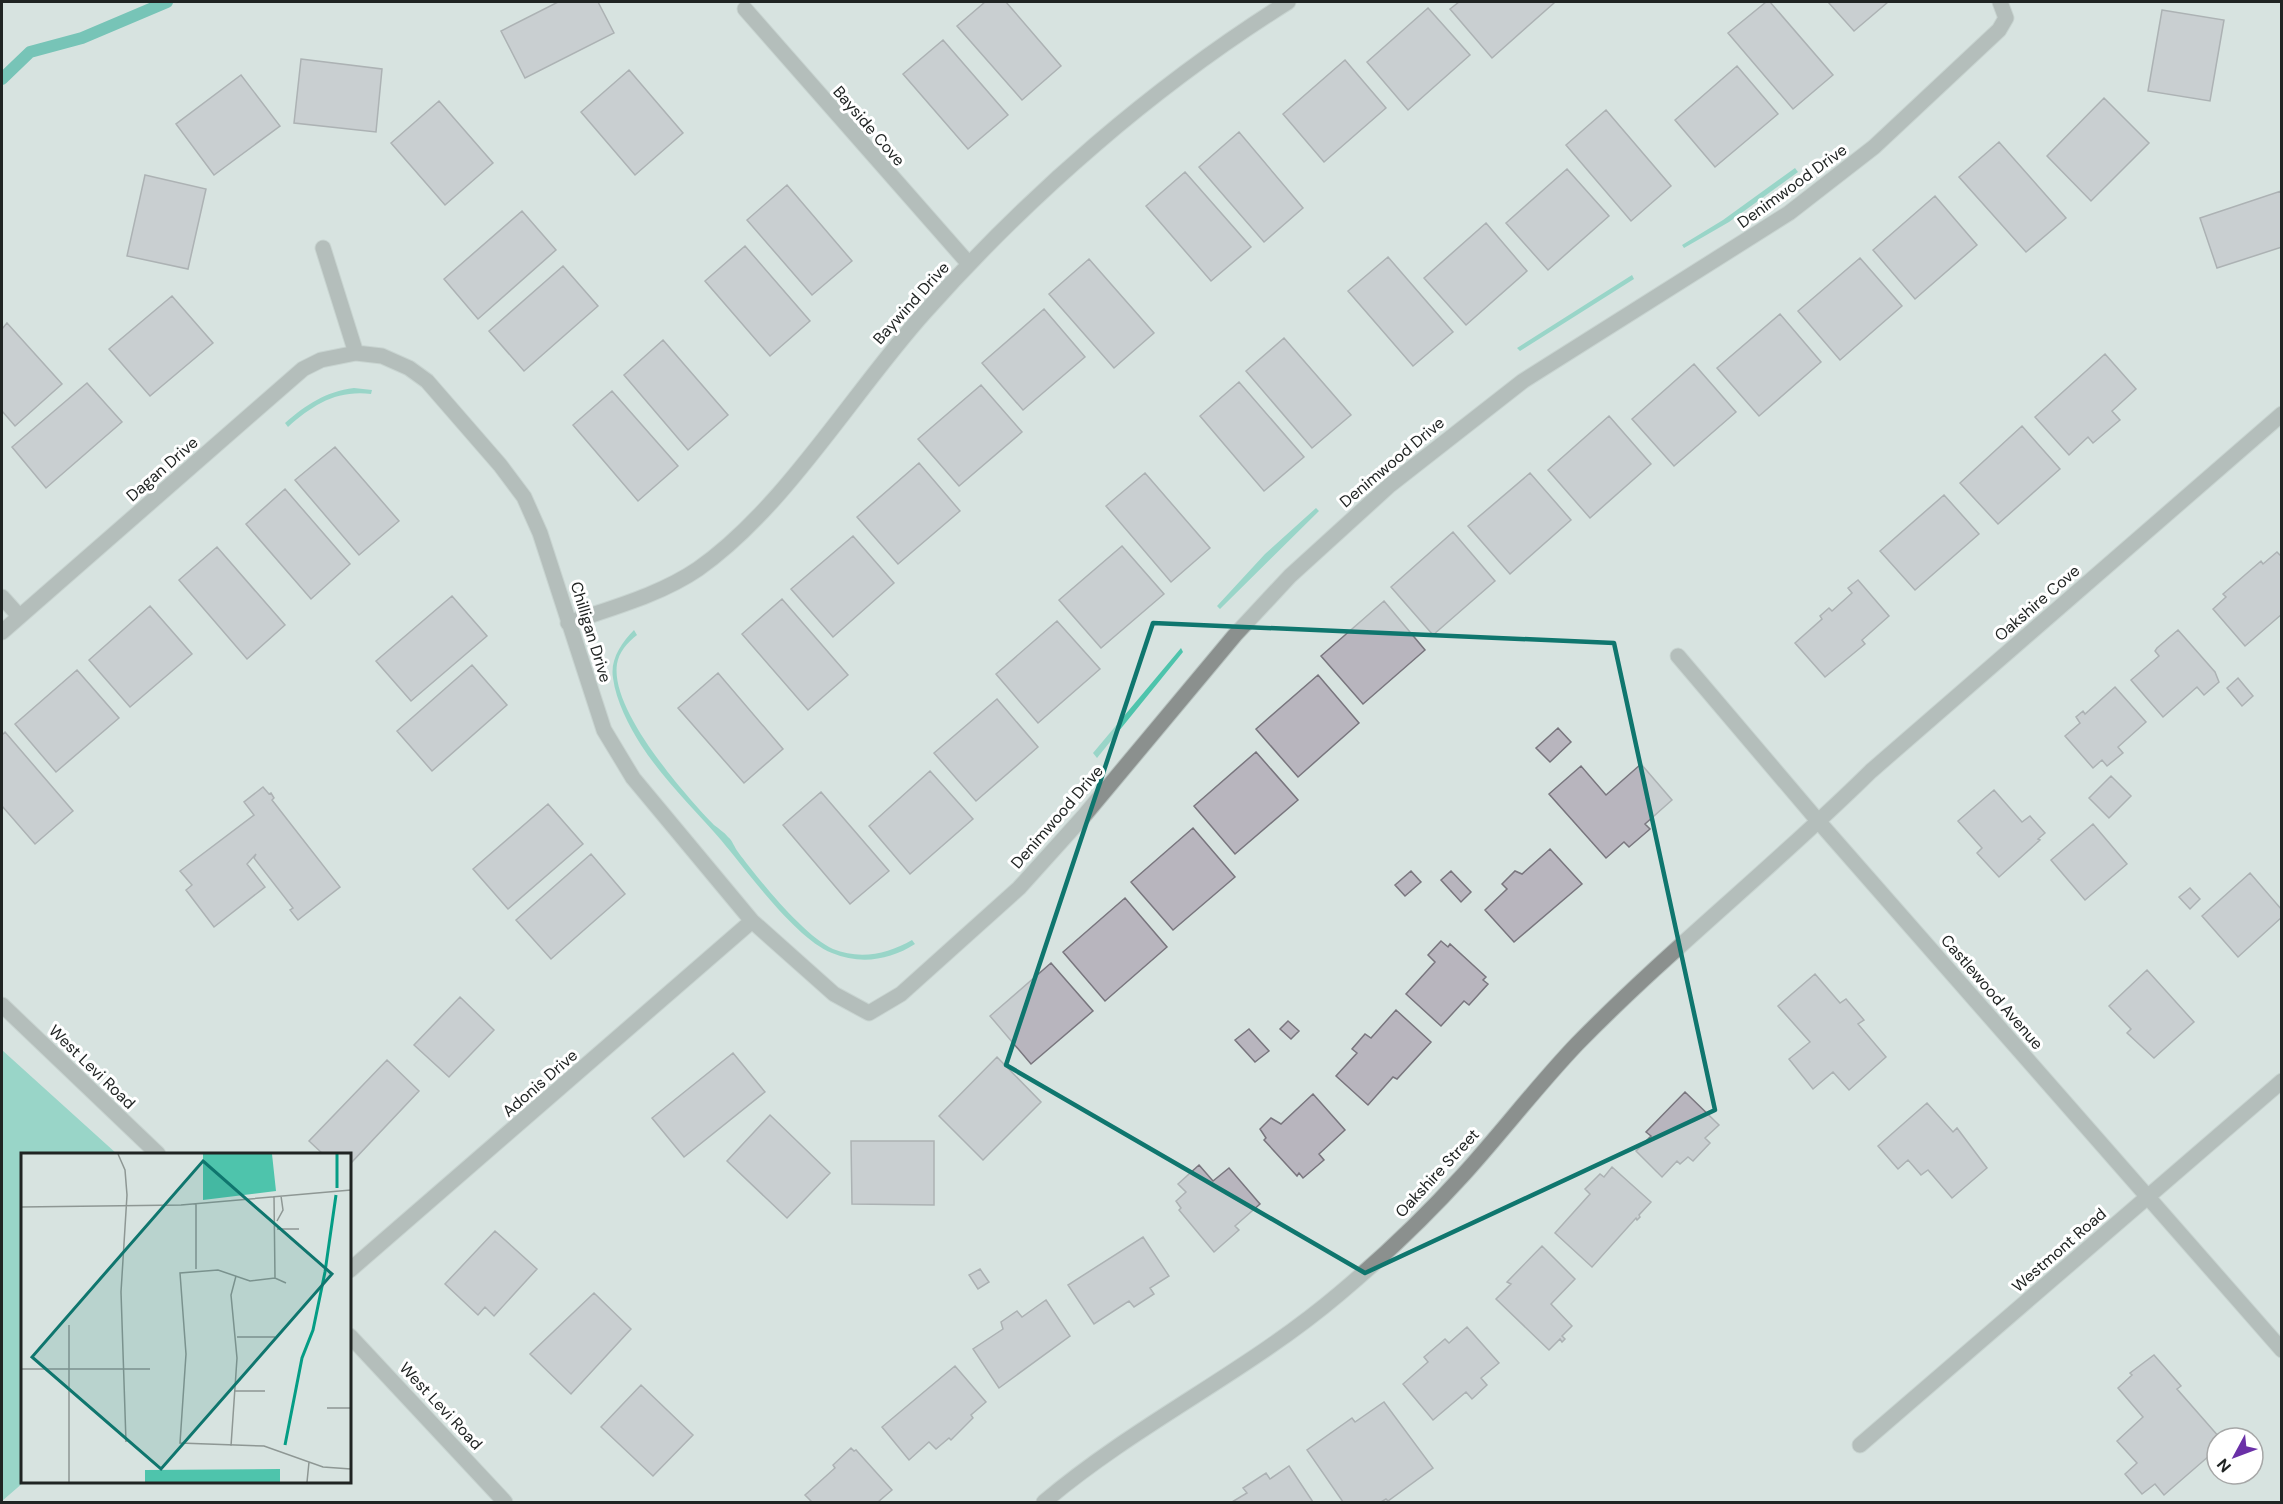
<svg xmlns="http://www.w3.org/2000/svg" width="2283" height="1504" font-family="'DM Sans',sans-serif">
	<rect width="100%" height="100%" fill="#d7e3e0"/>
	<path fill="#4ec4ac" d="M1795,168L1798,172L1729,222L1684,248L1682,245L1723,220Z
		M1632,275L1634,279L1520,351L1517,348Z
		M354,388L372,390L371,394C336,390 313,405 288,427L285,423C307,404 325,392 354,388Z
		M1316,508L1319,511L1220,609L1217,606L1265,554Z
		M634,630L637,635C627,643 619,652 617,664C610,710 684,794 714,825C719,829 724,832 728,837C733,841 734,847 738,852C758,879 804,936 833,949C860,960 888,954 912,940L915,944C890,960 861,965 832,953C795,938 748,872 721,840C694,809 664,780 641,745C629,726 616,701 613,678C610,660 621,643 634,630Z
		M1181,648L1183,652L1097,758L1093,753Z
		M2,1050L117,1154H22L24,1482L2,1501Z"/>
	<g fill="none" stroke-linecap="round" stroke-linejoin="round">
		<path stroke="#049d85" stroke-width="12" d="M2,79L30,52L82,38L167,2"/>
	</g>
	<path fill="#b8b5be" stroke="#79767e" stroke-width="1.5" d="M558,2H598L614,33L525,78L501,31Z
		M985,2H1006L1061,66L1022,100L957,26Z
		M1459,2H1553L1554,3L1492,58L1450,9Z
		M1766,2H1770L1833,75L1793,109L1728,33Z
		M1828,2H1888L1854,31Z
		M1428,8L1470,55L1408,110L1367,62Z
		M2162,10L2224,20L2210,101L2148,91Z
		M943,40L1008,115L968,149L903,74Z
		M301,59L382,69L376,132L294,123Z
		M1345,60L1386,108L1324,162L1283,114Z
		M1737,66L1778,114L1715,167L1675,120Z
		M629,70L683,133L635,175L581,112Z
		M241,75L280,126L214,175L176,124Z
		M2104,98L2149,143L2091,201L2047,156Z
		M439,101L493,163L445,205L391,143Z
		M1606,110L1671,186L1631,221L1566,145Z
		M1239,132L1303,208L1264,242L1199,167Z
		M1999,142L2066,218L2026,252L1959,177Z
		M1567,169L1609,216L1548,270L1506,223Z
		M1185,172L1251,247L1211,281L1146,206Z
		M145,175L206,189L188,269L127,256Z
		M787,185L852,261L812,295L747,220Z
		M2281,191L2282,247L2217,268L2200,218Z
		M1935,196L1977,245L1915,299L1873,250Z
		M522,211L556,250L478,319L444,279Z
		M1486,223L1527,271L1466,325L1424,278Z
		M745,246L810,321L770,356L705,281Z
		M1388,257L1453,332L1413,366L1348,291Z
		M1860,258L1902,306L1840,360L1798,311Z
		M1089,259L1154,333L1114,368L1049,294Z
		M563,266L598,306L524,371L489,331Z
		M172,296L213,343L150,396L109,349Z
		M1044,309L1085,357L1023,410L982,363Z
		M1780,314L1821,362L1759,416L1717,368Z
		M7,323L62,384L15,426L2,411V329Z
		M1284,338L1351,415L1312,448L1246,371Z
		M663,340L728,415L688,450L624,375Z
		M2105,354L2136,389L2112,411L2120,420L2093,443L2088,437L2069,455L2035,417Z
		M1694,364L1736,412L1674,466L1632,419Z
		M1239,382L1304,457L1264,491L1200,416Z
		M87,383L122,422L46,488L12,447Z
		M981,385L1022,432L959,486L918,439Z
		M612,391L678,466L638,501L573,425Z
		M1609,416L1651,464L1590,518L1548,470Z
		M2022,426L2060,469L1998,524L1960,483Z
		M335,447L399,521L359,555L295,480Z
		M919,463L960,511L898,564L857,517Z
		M1145,473L1210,548L1171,582L1106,506Z
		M1530,473L1571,520L1510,574L1468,526Z
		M285,489L350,564L311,599L246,524Z
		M1944,495L1979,534L1915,590L1880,551Z
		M1453,532L1495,581L1433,635L1391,587Z
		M853,536L894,583L833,637L791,589Z
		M1122,546L1164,594L1101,648L1059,600Z
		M217,547L285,625L247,659L179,580Z
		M2277,552L2282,557V614L2245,646L2213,609L2226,597L2223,594L2261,561L2263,564Z
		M1858,580L1889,616L1862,640L1865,644L1825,677L1795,643L1822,619L1820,616L1829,608L1832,611L1852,593L1848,588Z
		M452,596L487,636L411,701L376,661Z
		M782,599L848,675L808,710L742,634Z
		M1384,601L1425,650L1363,704L1321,656Z
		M150,606L192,654L130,707L89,660Z
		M1057,621L1100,669L1038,723L996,674Z
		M2178,630L2215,672L2219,682L2204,695L2197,687L2163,717L2131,680L2159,656L2155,651L2157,648Z
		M472,665L507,705L432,771L397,731Z
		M77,670L119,718L56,772L15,724Z
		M718,673L783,749L744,783L678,708Z
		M1318,675L1359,723L1298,777L1256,729Z
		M2238,678L2253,696L2242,706L2227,688Z
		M2115,687L2146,722L2118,747L2123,753L2107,766L2102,760L2093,768L2065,736L2080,723L2076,717L2083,711L2085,714Z
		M997,699L1038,747L976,801L934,753Z
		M1558,728L1571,742L1550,762L1536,748Z
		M5,732L73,811L35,844L2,806V735Z
		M1256,752L1298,800L1235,854L1194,806Z
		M1641,764L1672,800L1645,824L1650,829L1629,847L1624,842L1606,858L1549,794L1581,766L1606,795Z
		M930,771L973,819L910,874L869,826Z
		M2111,776L2131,796L2109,818L2089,798Z
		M263,787L269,794L271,793L274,798L272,800L340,887L298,920L290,910L293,908L254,858L256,854L247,864L265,887L214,927L186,890L192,885L180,871L254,815L244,802Z
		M1994,790L2022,822L2030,816L2045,833L2038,839L2040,840L1999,877L1977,853L1982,848L1958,821Z
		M821,792L889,871L850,904L783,825Z
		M548,804L583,844L508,909L473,869Z
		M2093,824L2127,864L2085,900L2051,860Z
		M1193,828L1235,877L1173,930L1131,882Z
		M1550,849L1582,884L1514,942L1485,910L1507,889L1502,884L1515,871L1522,874Z
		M591,854L625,894L551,959L516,920Z
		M1411,871L1421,882L1405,896L1395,885Z
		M1451,871L1471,892L1461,902L1441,880Z
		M2250,873L2282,910V917L2238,957L2202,916Z
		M2190,888L2200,899L2190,909L2179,897Z
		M1125,898L1167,947L1105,1001L1063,952Z
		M1441,941L1448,947L1450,944L1486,977L1483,980L1488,984L1469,1005L1464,1001L1441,1026L1406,994L1435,962L1428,955Z
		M1051,963L1093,1011L1031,1064L990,1016Z
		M2147,970L2194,1022L2154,1058L2127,1033L2131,1029L2109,1006Z
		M1815,974L1840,1003L1846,999L1864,1020L1858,1024L1886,1057L1849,1090L1833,1072L1813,1089L1789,1059L1810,1042L1778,1006Z
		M460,997L494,1030L449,1077L414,1045Z
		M1396,1010L1431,1042L1397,1079L1393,1077L1368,1105L1336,1076L1357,1053L1352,1049L1365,1034L1371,1038Z
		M1288,1021L1299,1031L1291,1039L1280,1029Z
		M1249,1029L1269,1051L1255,1062L1235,1040Z
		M733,1053L765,1092L684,1157L652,1118Z
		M997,1057L1041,1102L983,1160L939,1116Z
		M387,1060L419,1091L350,1164V1154H323L309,1141Z
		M1685,1092L1719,1125L1705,1138L1710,1143L1693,1161L1688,1157L1680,1164L1677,1161L1662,1177L1636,1151L1651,1136L1646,1132Z
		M1313,1094L1345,1130L1319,1154L1324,1160L1303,1178L1299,1173L1297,1176L1264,1140L1266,1138L1260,1129L1271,1118L1281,1124Z
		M1927,1103L1953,1132L1957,1128L1987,1168L1952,1198L1928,1170L1921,1175L1908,1160L1898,1169L1878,1146Z
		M770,1115L830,1173L787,1218L727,1161Z
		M851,1141H934V1205L852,1204Z
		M1199,1165L1213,1181L1229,1168L1260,1204L1235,1226L1239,1230L1214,1252L1179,1210L1181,1208L1176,1201L1186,1192L1178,1184Z
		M1612,1167L1651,1202L1639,1215L1640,1217L1637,1220L1636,1218L1592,1267L1555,1233L1590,1194L1585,1189L1600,1174L1604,1177Z
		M495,1231L537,1269L494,1316L485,1307L478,1315L445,1284Z
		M1143,1237L1169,1276L1150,1288L1154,1294L1134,1307L1129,1301L1094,1324L1068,1285Z
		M1542,1246L1575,1279L1551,1304L1572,1326L1562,1336L1565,1339L1562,1342L1560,1339L1549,1350L1496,1299L1511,1284L1507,1282Z
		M980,1269L989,1282L978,1289L969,1275Z
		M594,1293L631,1329L571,1394L530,1354Z
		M1046,1300L1070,1336L999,1388L973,1349L1003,1329L1001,1322L1017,1311L1022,1317Z
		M1467,1327L1499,1363L1481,1378L1487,1385L1472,1399L1466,1392L1433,1420L1403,1384L1428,1362L1424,1357L1445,1339L1449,1343Z
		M2154,1355L2181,1386L2177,1389L2220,1438H2217V1449L2164,1495L2155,1484L2142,1494L2125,1474L2137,1463L2117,1441L2143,1417L2118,1388L2132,1375L2130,1373Z
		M955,1366L986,1402L971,1415L973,1418L951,1440L949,1438L936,1449L929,1442L909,1460L882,1427Z
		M641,1385L693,1435L653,1476L601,1427Z
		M1384,1402L1433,1468L1388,1501L1386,1499L1381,1502H1343L1307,1450L1352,1418L1355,1422Z
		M851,1448L854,1451L856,1450L892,1490L878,1502H812L805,1495L835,1468L833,1465Z
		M1289,1466L1313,1502H1227H1232L1247,1493L1243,1488L1266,1473L1270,1479Z"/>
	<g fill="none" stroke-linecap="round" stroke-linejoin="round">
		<g stroke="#b6c1be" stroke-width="17">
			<path id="minor" d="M745,9L969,264
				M323,248L356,353L382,356L409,368L427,381L500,465L524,497L540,533L604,730L633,778L752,921L834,994L869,1013L901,994L1019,888L1083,817L1235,635L1290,576L1390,485L1523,381L1789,213L1874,147L1999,30L2006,18L2000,2
				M2,597L19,616
				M568,623C611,608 660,595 698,569C785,508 853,392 925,312C1030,194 1154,86 1288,2
				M2,632L303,369L321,360L356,353
				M1678,656L1819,822L2282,1350
				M2,1005L158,1154
				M350,1270L752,921
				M350,1336L505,1502
				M1860,1445L2282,1081
				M1044,1502C1136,1424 1247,1372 1339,1294C1383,1257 1425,1217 1464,1174C1502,1132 1537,1086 1577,1044C1670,949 1776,865 1871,771L2282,414"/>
		</g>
		<use href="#minor" stroke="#8b908e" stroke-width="15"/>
	</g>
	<path d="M0 0H2283V1504H0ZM1153,623L1614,643L1715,1110L1365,1273L1006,1065Z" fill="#d7e3e0" fill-opacity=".55" fill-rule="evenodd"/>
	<path fill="none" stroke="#0f766e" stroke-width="4.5" stroke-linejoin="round" d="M1153,623L1614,643L1715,1110L1365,1273L1006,1065Z"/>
	<g text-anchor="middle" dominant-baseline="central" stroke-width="6" stroke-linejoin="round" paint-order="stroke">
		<g font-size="16" fill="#202423" stroke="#fff">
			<text transform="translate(869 126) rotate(49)">Bayside Cove</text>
			<text transform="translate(1792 186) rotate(-36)">Denimwood Drive</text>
			<text transform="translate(911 303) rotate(-48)">Baywind Drive</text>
			<text transform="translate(1392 462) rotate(-40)">Denimwood Drive</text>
			<text transform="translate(162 469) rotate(-41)">Dagan Drive</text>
			<text transform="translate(2037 603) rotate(-41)">Oakshire Cove</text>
			<text transform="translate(591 632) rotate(73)">Chilligan Drive</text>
			<text transform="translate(1057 817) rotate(-49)">Denimwood Drive</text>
			<text transform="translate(1992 992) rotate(49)">Castlewood Avenue</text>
			<text transform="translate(92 1067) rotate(44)">West Levi Road</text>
			<text transform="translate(540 1083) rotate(-41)">Adonis Drive</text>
			<text transform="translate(1437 1173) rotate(-47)">Oakshire Street</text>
			<text transform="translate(2059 1250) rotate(-41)">Westmont Road</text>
			<text transform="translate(441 1406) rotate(47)">West Levi Road</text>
		</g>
	</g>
	<g transform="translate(21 1153)">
		<rect width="330" height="330" fill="#d7e3e0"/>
		<path d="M182,1H251L255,38L182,47ZM259,316V329H124V317Z" fill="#4ec4ac"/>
		<path fill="none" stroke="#049d85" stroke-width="3" d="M316,35V1M264,292L281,205L292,177L304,119L315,42"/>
		<path fill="none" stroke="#8e9794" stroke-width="1.5" d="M97,1L104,17L106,42L100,139L105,289M253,43L254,125M175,51V116M0,54L160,52L330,37M256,68L262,57L260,43M256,76H278M265,130L254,125L229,128L197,117L159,120L165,201L159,290L243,293L302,314L330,316M216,184H254M0,216H129M213,238H244M306,255H330M210,293L216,205L210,142L215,123M48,329V172M286,329L288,309"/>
		<path fill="#0f766e" fill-opacity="0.15" stroke="#0f766e" stroke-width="3" d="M182,8L311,121L140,316L11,204Z"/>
		<rect width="330" height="330" fill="none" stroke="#202423" stroke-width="3"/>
	</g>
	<rect width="2283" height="1504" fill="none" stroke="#202423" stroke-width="6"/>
	<g transform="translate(2235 1456) rotate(229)"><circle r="28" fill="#ffffff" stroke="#a6a7a7" stroke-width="1.5"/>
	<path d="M0-4.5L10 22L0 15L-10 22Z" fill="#6a30a7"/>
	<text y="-9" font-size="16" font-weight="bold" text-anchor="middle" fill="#202423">N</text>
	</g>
</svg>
